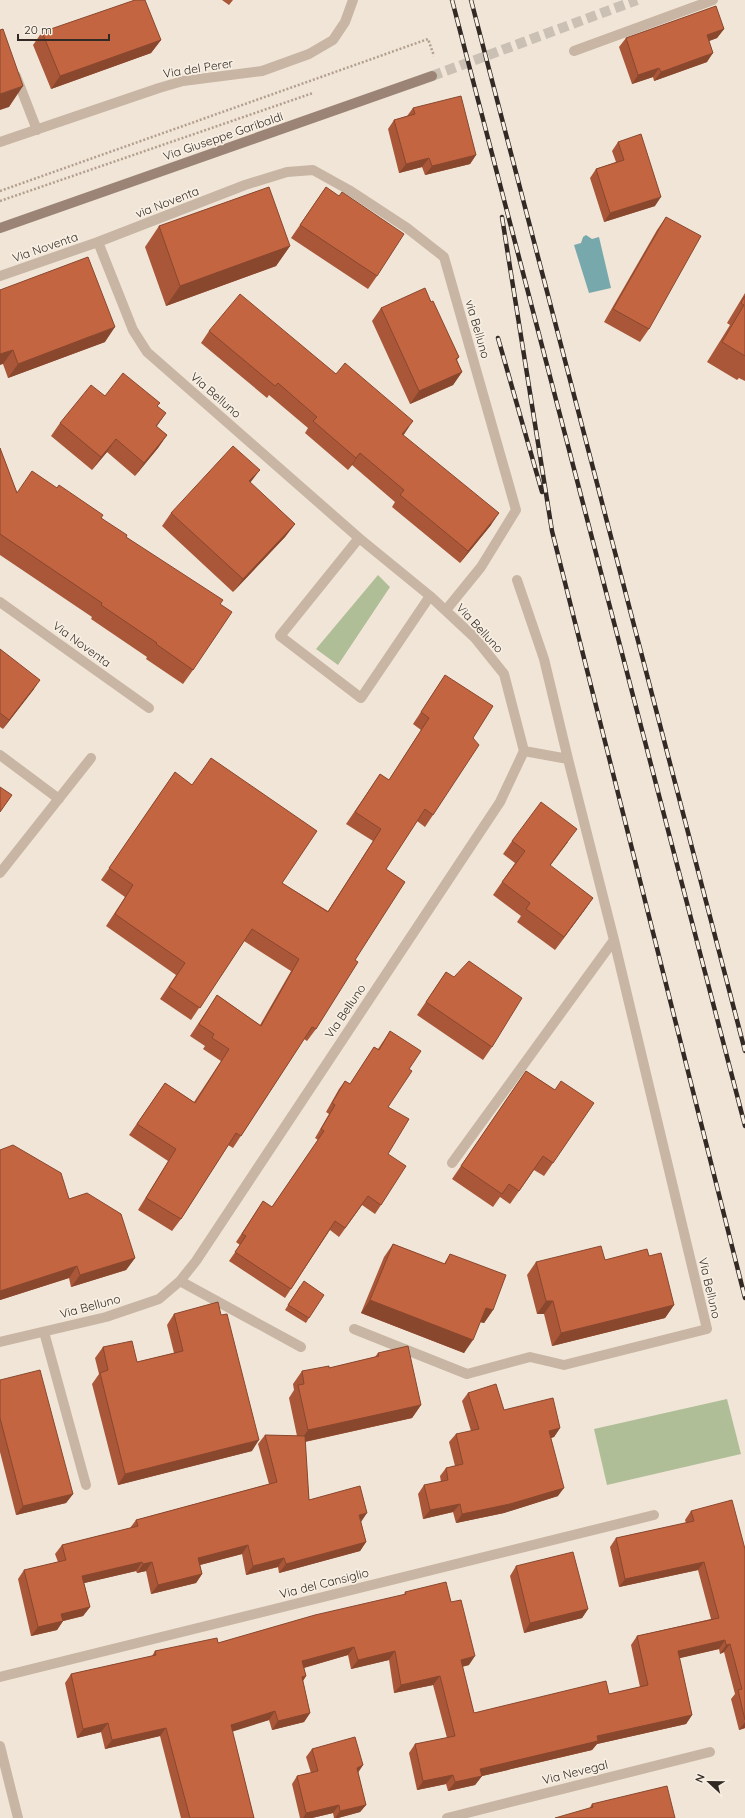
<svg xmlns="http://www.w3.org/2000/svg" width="745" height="1818" font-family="Quicksand,sans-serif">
	<rect width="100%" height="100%" fill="#f0e5d7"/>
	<path fill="#b0be98" d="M378,575L390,587L338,665L316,649Z
		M727,1399L741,1454L607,1485L594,1429Z"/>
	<path fill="#77a9ac" d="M586,235L592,239L599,237L611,288L589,293L574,245L581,243L583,237Z"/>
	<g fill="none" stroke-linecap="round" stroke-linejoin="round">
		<path stroke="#cac0b3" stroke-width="10" stroke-dasharray="10 5" stroke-linecap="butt" d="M432,76L637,0"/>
		<path stroke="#b39f8e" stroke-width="2.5" stroke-dasharray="2 2" stroke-linecap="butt" d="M0,191L428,39L434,56
			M0,201L313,93"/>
		<path stroke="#c8b5a3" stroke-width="10" d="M574,51L713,0
			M44,1332L86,1485"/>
		<path stroke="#c8b5a3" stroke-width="10" d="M16,76L37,130
			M0,142L159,88L183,81L262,71L309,54L333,40L345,22L353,0
			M0,276L98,242L245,185L287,172L313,170L349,190L407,228L444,257L516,510L481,567L446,610
			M359,538L280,636L361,698L430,596
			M517,580L544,659L568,759
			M0,602L149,708
			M0,755L59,799
			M0,873L91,758
			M452,1163L614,940
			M180,1281L301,1347
			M354,1329L467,1374L530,1357L564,1365L707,1329L614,940L568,759L524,751
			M0,1342L106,1317L159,1299L180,1281L196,1261L500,802L524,751L504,674L475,638L430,596L359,538L147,352L133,330L98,242
			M0,1677L654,1515
			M0,1746L18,1818
			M447,1818L710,1752"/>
		<path stroke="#9b8475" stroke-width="10" d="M0,228L432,76"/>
		<g stroke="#332a25" stroke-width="4.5">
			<path id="rail" d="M452,0L745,1126
				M471,0L745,1051
				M502,217L552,531L745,1298
				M498,338L542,492"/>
		</g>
		<use href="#rail" stroke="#f8efe3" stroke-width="3" stroke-dasharray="9" stroke-linecap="butt"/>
	</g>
	<path fill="#a95738" d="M222,0H233L229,5Z
		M724,29L717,38L709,41L707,62L654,81L653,77L632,84L619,47L626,38Z
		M42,32L161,40L151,53L51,89L33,45Z
		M413,108L476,155L470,164L425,175L422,167L399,173L388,129L394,120L407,116Z
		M618,142L655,206L604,222L590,178L596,169L616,162L612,151Z
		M326,187L377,276L368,289L291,238Z
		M666,217L649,329L640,342L604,322L657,230Z
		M159,226L290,246L276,266L166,306L145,247Z
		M0,290L105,342L8,378L3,364Z
		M745,293V381L739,378L737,380L707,362L730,325L727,323Z
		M431,302L459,357L457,360L462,372L453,385L410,404L372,321L381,308Z
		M209,331L405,433L403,435L491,525L460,563L392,507L395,502L352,465L348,470L305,433L308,428L269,395L267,398L201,343Z
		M105,396L158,406L157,427L167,435L158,448L135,476L107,452L92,470L51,436L60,423Z
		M0,448L17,493L101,518L126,537L220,604L193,670L183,684L146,659L147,657L91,619L92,617L0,555Z
		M250,483L295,524L285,537L233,592L162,526L171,513Z
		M0,649L34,689L3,729L0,727Z
		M445,675L473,738L433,815L425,827L417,821L386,869L355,960L316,1029L307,1041L304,1039L233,1148L228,1145L181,1219L172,1231L138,1210L168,1161L129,1135L165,1083L194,1102L221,1061L203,1049L205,1046L190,1036L217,995L260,1025L291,971L244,941L191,1020L160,999L176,975L106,926L125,897L101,880L175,772L282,883L328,911L373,841L346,824L380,774L389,780L421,730L413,724Z
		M512,841L568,842L550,866L593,898L555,950L517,922L521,916L493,895L515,863L503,854Z
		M446,972L492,1047L483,1060L417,1015Z
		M390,1031L409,1069L388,1107V1154L381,1205L375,1214L362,1205L339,1237L330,1230L285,1298L229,1261L240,1245L236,1242L263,1201L272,1207L318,1140L315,1138L329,1114L326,1112L339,1089L345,1081L350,1084L374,1047L378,1049Z
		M526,1071L555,1090L553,1163L544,1176L534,1170L510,1204L500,1197L493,1207L452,1179Z
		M0,1150L69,1199L135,1258L126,1270L71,1287L69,1278L0,1300Z
		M393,1244L444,1264L450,1254L493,1310L484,1323L480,1322L464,1353L361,1313L384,1257Z
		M605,1260L674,1305L665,1318L552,1346L544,1314H537L527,1275L536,1262Z
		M300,1286L309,1318L306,1323L285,1310Z
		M174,1314L252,1451L118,1485L92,1384L99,1374L95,1358L103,1347L137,1362L174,1353L167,1325Z
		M378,1353L421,1405L412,1418L305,1442L309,1500L361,1522L366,1542L360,1551L279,1573L278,1567L246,1575L242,1554L200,1565L202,1574L196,1583L151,1594L146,1571L137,1573L136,1571L84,1583L90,1607L83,1616L63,1621L57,1630L31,1636L18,1579L24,1570L58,1562L55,1554L62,1545L130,1528L136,1520L269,1484L258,1444L265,1435L297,1436L289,1398L294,1390L293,1384L302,1371L329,1368L375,1357Z
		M0,1380L73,1494L66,1503L16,1515L0,1452Z
		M468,1393L504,1410L560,1428L554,1437L551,1438L558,1496L504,1513L456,1523L453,1512L423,1519L418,1494L424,1485L441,1482L440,1476L446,1468L455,1466L449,1442L456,1434L471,1431L462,1401Z
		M691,1511L745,1549V1728L739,1730L731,1699L735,1694L724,1652L720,1654L719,1649L679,1658L692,1715L686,1724L597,1744L592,1750L482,1776L475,1785L448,1791L446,1784L417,1790L409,1753L415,1744L447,1738L433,1685L394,1693L389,1660L351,1669L348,1655L304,1668L306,1676L303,1681L310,1713L304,1722L272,1730L269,1720L232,1731L254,1818H181L160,1736L105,1749L101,1732L77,1738L65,1683L71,1674L152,1656L155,1651L218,1643L404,1595L405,1592L451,1602L469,1665L462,1667L474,1713L609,1694L640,1687L631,1645L637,1636L711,1619L698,1570L619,1587L610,1547L616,1538L686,1523L685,1520Z
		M516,1566L588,1609L582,1618L524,1633L510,1576Z
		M312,1749L363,1765L358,1773L366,1805L360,1812L338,1818H334L333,1813L312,1818H300L292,1784L297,1776L311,1773L306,1757Z
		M592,1804L675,1818L589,1809Z"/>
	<path fill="#89472e" d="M724,29L717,38L701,44L707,35Z
		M161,40L151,53L51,89L60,76Z
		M713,53L707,62L654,81L661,72Z
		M659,68L653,77L632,84L638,75Z
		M23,86L9,107L0,110V94Z
		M476,155L470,164L425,175L432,166Z
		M429,158L422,167L399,173L406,164Z
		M661,197L655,206L604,222L610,213Z
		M290,246L276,266L166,306L180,286Z
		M115,327L105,342L8,378L18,364Z
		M13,350L3,364L0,365V354Z
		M462,372L453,385L410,404L419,391Z
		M166,413L157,426H156Z
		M413,421L405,433L394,446L402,434Z
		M167,435L158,448L135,476L144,463Z
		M116,439L107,452L92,470L101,457Z
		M360,453L352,465L348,470L356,458Z
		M260,470L250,483L249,481Z
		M499,513L491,525L460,563L468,551Z
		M295,524L285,537L233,592L243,579Z
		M40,680L34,689L3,729L9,720Z
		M593,898L584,911L555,950L564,937Z
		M135,1258L126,1270L71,1287L80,1275Z
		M77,1266L69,1278L0,1300V1291Z
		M370,1300L473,1340L464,1353L361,1313Z
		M546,1301H553L544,1314H537Z
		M674,1305L665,1318L552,1346L561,1333Z
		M486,1308L493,1310L484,1323L477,1321Z
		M421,1405L412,1418L299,1443L308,1430Z
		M560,1428L554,1437L543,1440L549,1431Z
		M259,1440L252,1451L118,1485L125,1474Z
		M564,1488L558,1496L504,1513L456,1523L462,1514Z
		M73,1494L66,1503L16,1515L23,1506Z
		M460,1504L453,1512L423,1519L430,1510Z
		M367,1513L361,1522L359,1515Z
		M366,1542L360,1551L279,1573L286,1564Z
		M248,1545L242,1554L192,1567L198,1558Z
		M284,1558L278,1567L246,1575L253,1566Z
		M142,1562L136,1571L76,1585L82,1576Z
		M152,1562L146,1571L137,1573L143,1564Z
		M704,1562L698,1570L619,1587L625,1579Z
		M202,1574L196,1583L151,1594L158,1585Z
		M90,1607L83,1616L55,1623L61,1614Z
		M588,1609L582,1618L524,1633L530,1623Z
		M63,1621L57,1630L31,1636L38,1627Z
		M725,1640L719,1649L672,1660L678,1651Z
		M730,1644L724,1652L720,1654L726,1645Z
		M354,1647L348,1655L296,1670L302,1661Z
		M395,1651L389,1660L351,1669L358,1660Z
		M475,1656L469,1665L455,1668L461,1660Z
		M306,1676L300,1685L302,1677Z
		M440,1676L433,1685L394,1693L401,1685Z
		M275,1711L269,1720L225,1734L231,1725Z
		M310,1713L304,1722L272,1730L278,1721Z
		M692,1715L686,1724L597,1744L592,1750L482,1776L475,1785L448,1791L455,1782L480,1769L597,1736Z
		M745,1722V1728L739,1730Z
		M108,1723L101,1732L77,1738L83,1729Z
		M166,1728L160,1736L105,1749L112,1740Z
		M363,1765L357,1773V1768Z
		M453,1775L446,1784L417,1790L423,1781Z
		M339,1805L333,1813L312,1818H303L306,1813Z
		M366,1805L360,1812L338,1818H335L340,1811Z"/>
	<path fill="#c46541" stroke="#89472e" d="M135,0H145L161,40L60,76L42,32Z
		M716,6L724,29L707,35L713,53L661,72L659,68L638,75L626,38Z
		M3,29L23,86L0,94V30Z
		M461,96L476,155L432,166L429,158L406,164L394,120L415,114L413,108Z
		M641,134L661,197L610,213L596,169L624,160L618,142Z
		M269,187L290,246L180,286L159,226Z
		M326,187L339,196L342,192L404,234L377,276L300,225Z
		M666,217L701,236L649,329L613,309Z
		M88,257L115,327L18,364L13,350L0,354V290Z
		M425,288L431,302L433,301L459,357L456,359L462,372L419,391L381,308Z
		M240,294L336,374L345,363L413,421L402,434L499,513L468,551L400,495L404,490L360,453L356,458L313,421L317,417L278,383L275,386L209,331Z
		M745,296V356L722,342L744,305L741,303Z
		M123,373L160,403L157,406L166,413L156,426L167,435L144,463L116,439L101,457L60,423L91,385L105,396Z
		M233,446L260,470L249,481L295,524L243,579L171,513Z
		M0,448L17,493L32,471L57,488L59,485L103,515L101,518L127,535L126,537L223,600L220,604L232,612L193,670L156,644L157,643L101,605L102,603L0,534Z
		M0,649L40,680L9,720L0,713Z
		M445,675L493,706L473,738L479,745L433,815L425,809L386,869L405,882L355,960L358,962L316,1029L312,1027L241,1136L236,1133L181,1219L146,1198L176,1149L137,1124L165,1083L195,1103L229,1049L212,1038L214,1034L199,1024L217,995L261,1026L299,959L252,929L200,1008L169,987L185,963L115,914L133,885L109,868L175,772L192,785L211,758L317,831L282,883L328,912L381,829L355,812L380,774L389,780L429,718L421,712Z
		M0,787L12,795L0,812Z
		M541,802L577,829L550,865L593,898L564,937L526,909L530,903L502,882L525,851L512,841Z
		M469,961L522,998L492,1047L426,1002L446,972L454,977Z
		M390,1031L421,1051L409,1069L412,1071L388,1107L409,1119L388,1154L406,1166L381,1205L368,1196L345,1228L335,1221L291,1289L235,1252L246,1236L242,1234L263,1201L272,1207L324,1131L321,1129L335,1105L332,1103L345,1081L350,1084L374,1047L379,1050Z
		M526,1071L555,1090L561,1081L594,1103L553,1163L543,1156L519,1191L509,1184L502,1194L461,1166Z
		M13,1145L61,1173L69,1199L87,1193L121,1214L135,1258L80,1275L77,1266L0,1291V1150Z
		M393,1244L445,1264L450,1254L506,1275L493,1310L486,1308L473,1340L370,1300Z
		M601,1246L605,1260L647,1249L649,1256L661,1253L674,1305L561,1333L553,1301H546L536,1262Z
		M304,1281L324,1295L309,1318L288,1305Z
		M218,1302L221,1315L227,1314L259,1440L125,1474L100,1373L108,1370L103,1347L132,1341L137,1362L183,1351L174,1314Z
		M408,1346L421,1405L308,1430L298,1385L304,1384L302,1371L329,1366V1368L379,1356L378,1353Z
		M40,1370L73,1494L23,1506L0,1418V1380Z
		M496,1384L504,1410L553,1398L560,1428L549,1431L564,1488L510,1504L462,1514L460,1504L430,1510L424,1485L448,1480L446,1468L463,1464L456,1434L479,1429L468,1393Z
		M265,1435L305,1436L309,1500L360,1486L367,1513L359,1515L366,1542L286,1564L284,1558L253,1566L248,1545L198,1558L202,1574L158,1585L152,1562L143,1564L142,1562L82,1576L90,1607L61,1614L63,1621L38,1627L24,1570L66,1560L62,1545L138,1526L136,1520L277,1482Z
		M732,1500L745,1549V1720L738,1690L742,1689L730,1644L726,1645L725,1640L678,1651L692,1715L597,1736L598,1741L480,1769L482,1776L455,1782L453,1775L423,1781L415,1744L455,1736L440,1676L401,1685L395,1651L358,1660L354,1647L302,1661L306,1676L302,1677L310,1713L278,1721L275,1711L231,1725L254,1818H190L166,1728L112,1740L108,1723L83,1729L71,1674L156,1655L155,1651L217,1638L218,1643L315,1615L406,1594L405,1592L446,1582L451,1602L461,1600L475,1656L461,1660L474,1713L606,1681L609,1694L648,1685L637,1636L719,1618L704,1562L625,1579L616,1538L694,1521L691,1511Z
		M573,1552L588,1609L530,1623L516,1566Z
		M355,1737L363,1765L357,1768L366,1805L340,1811L339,1805L306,1813L297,1776L318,1771L312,1749Z
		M667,1786L675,1818H555L593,1807L592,1804Z"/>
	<g text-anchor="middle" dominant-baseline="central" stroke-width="3.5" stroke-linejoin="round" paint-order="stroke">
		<g font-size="12" fill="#332a25" stroke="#f8efe3">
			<text transform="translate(198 68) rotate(-9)">Via del Perer</text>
			<text transform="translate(223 136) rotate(-19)">Via Giuseppe Garibaldi</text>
			<text transform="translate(167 202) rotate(-21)">via Noventa</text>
			<text transform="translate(45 247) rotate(-19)">Via Noventa</text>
			<text transform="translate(478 329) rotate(74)">via Belluno</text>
			<text transform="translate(216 395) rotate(41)">Via Belluno</text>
			<text transform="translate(480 628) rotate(47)">Via Belluno</text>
			<text transform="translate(82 644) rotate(36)">Via Noventa</text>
			<text transform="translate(345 1011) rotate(-56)">Via Belluno</text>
			<text transform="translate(710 1288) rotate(77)">Via Belluno</text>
			<text transform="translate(90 1306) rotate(-15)">Via Belluno</text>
			<text transform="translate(324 1583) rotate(-14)">Via del Cansiglio</text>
			<text transform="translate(575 1772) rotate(-14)">Via Nevegal</text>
		</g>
	</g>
	<g transform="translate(709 1782) rotate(292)" stroke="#f8efe3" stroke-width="3" paint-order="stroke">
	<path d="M0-3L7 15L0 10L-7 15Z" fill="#332a25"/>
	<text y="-6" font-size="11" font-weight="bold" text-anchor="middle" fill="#332a25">N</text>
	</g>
	<path d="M18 34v6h91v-6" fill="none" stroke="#332a25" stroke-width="2"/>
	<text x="24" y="34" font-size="12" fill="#332a25" stroke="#f8efe3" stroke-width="3" paint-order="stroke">20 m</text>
</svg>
